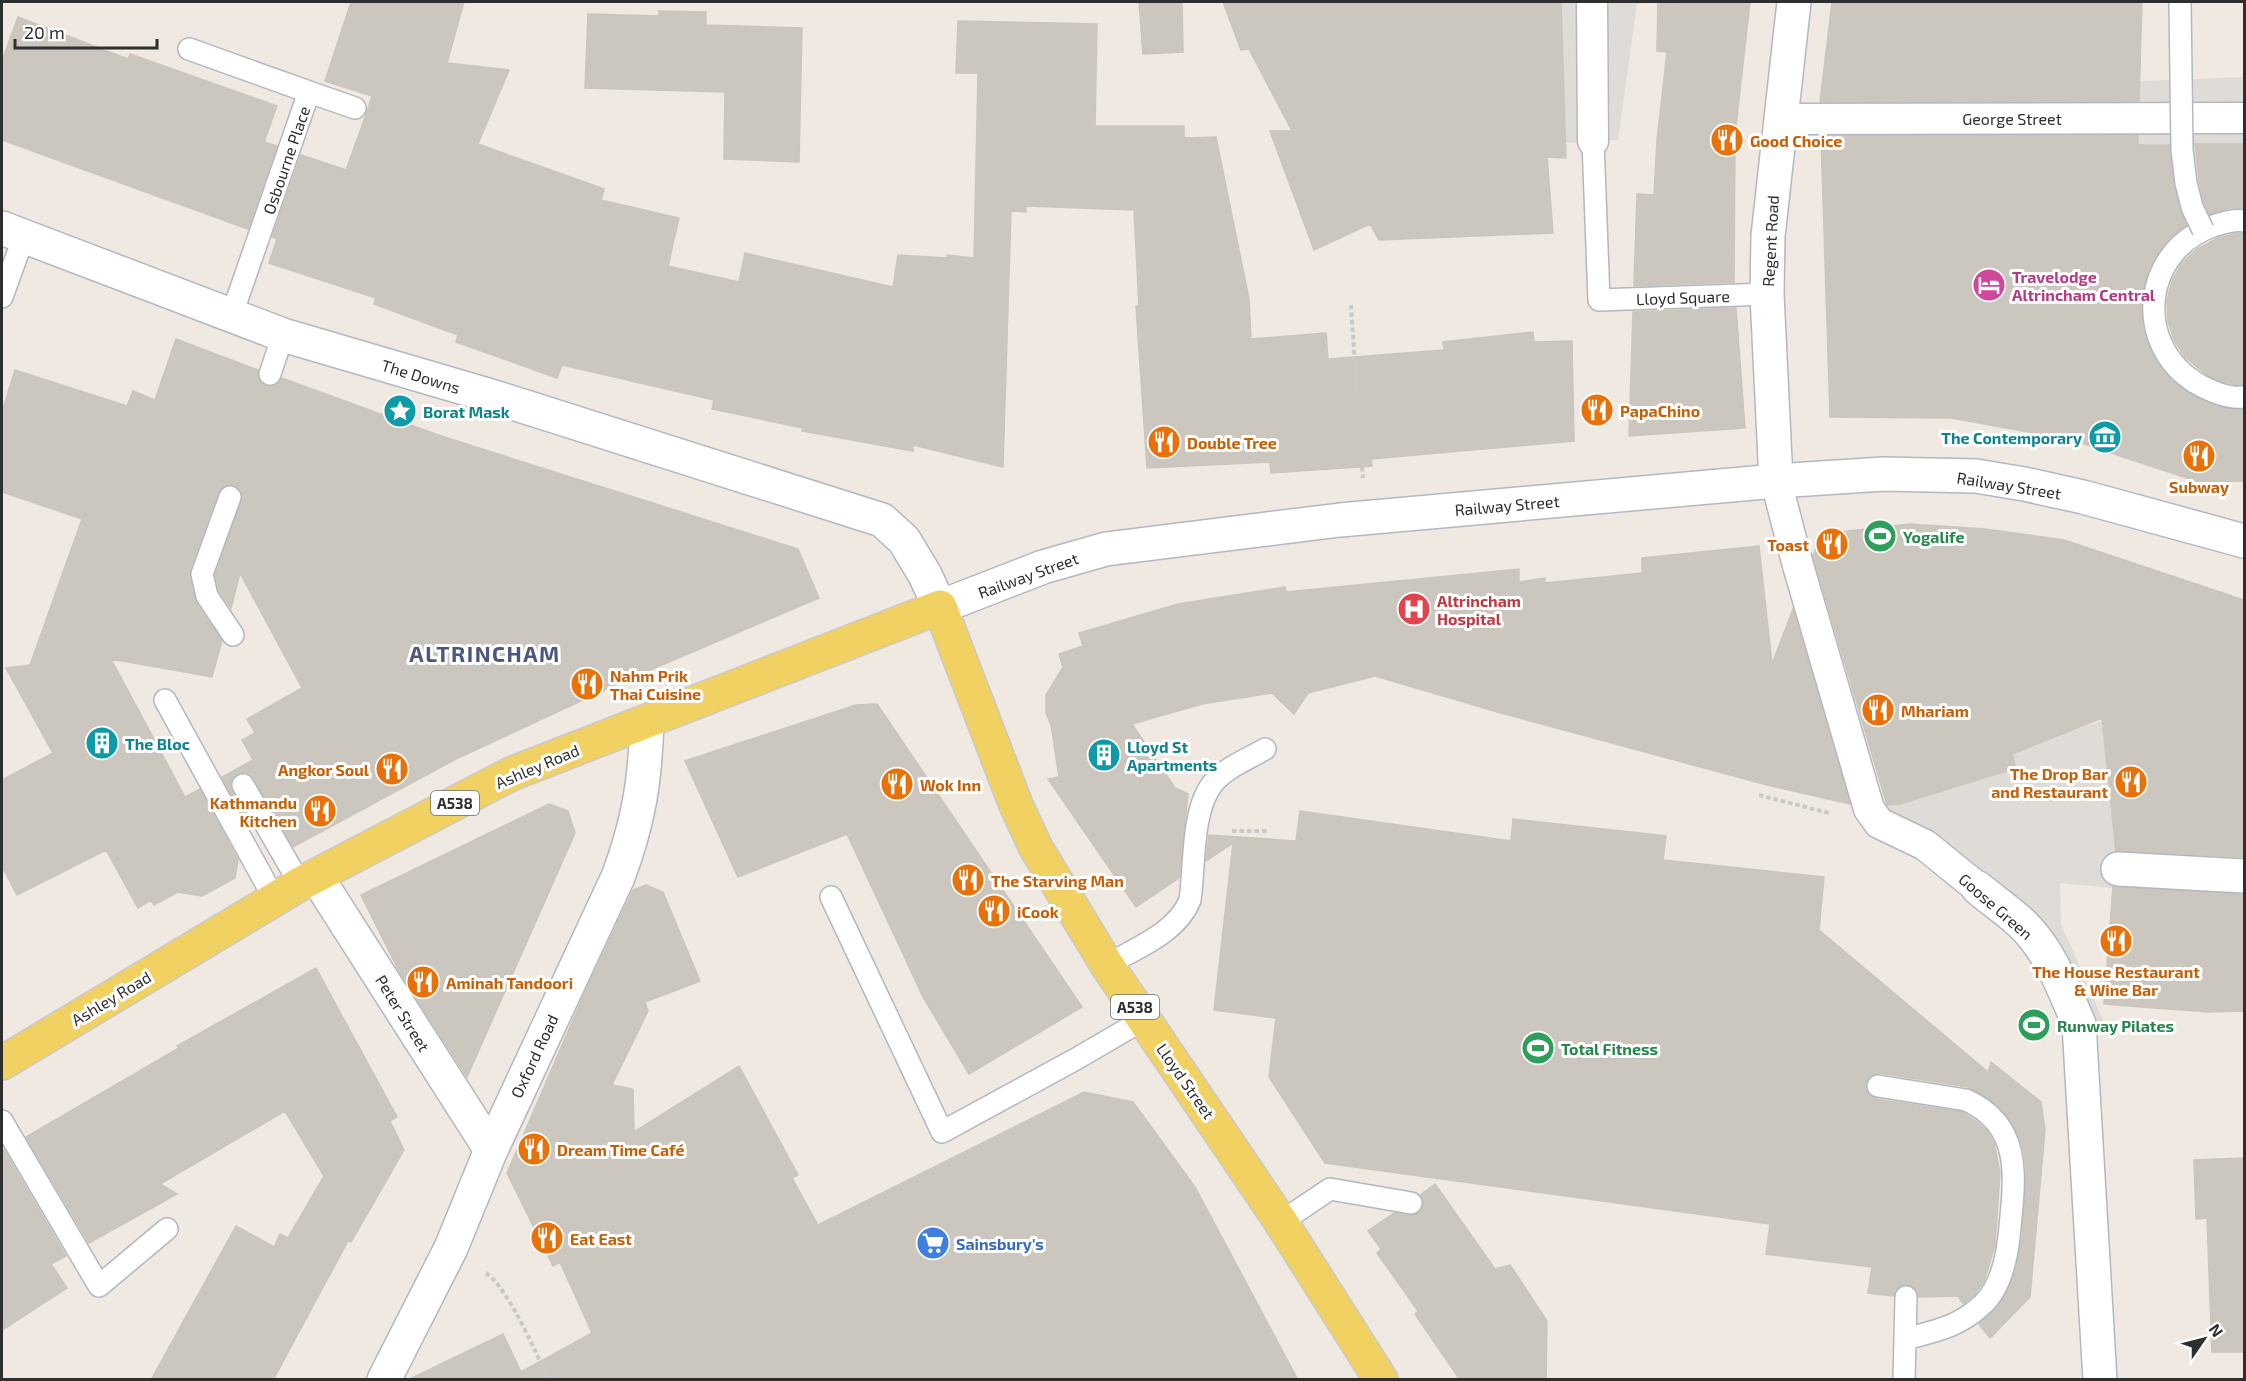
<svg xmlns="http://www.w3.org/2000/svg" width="2246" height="1381" font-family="'Exo 2',sans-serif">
	<rect width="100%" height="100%" fill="#efe9e1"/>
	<path fill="#dfdcd8" d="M1561,2H1668L1637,4L1618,140L1566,143Z
		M2244,77V146L2154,145L1822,150L1821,86L2058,82L2072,78L2140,81Z
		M2102,721L2118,869L2113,888L2060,883L2061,924L2104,1022L2079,1024L2059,978L1869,809L1900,804L2016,768L2012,754L2076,729Z"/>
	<path fill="#cbc7bf" stroke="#cbc5ba" stroke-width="1.5" d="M351,2H464L447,63L509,70L478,144L604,189L601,200L679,218L668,266L739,282L745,253L893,287L898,255L947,258V255L974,258L978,73H956L958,21L1097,24L1095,126H1184V138L1216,137L1249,299L1251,339L1326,333L1328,359L1444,350L1443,342L1533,332L1534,342L1572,341L1574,441L1371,459L1372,466L1271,473L1270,462L1147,468L1136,306H1139L1134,210L1026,206V212L1011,211L1003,467L913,445V451L802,431L803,428L712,409L714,400L562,365L557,378L456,342L458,335L374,304L376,298L269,263L277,239L272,237L301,155L346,170L367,112L372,96L325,81Z
		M1139,2H1182L1183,52L1143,54Z
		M1223,2H1561L1566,158L1547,157L1553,233L1379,240L1370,224L1314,250L1270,131H1292L1249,49L1241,50Z
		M1684,2H1750L1735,135L1734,282L1634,286L1637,194L1654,195L1657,140L1667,52L1657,51L1658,4Z
		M1832,2H2142L2139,101L1820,102Z
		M659,11L706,12V25L802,28L799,162L724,159L725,92L585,88L588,14L659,16Z
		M18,17L128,59L130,54L277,106L264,142L277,146L248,229L2,140V61Z
		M2138,135V145H2169L2174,186L2180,210L2187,225L2162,247L2149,270L2142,297L2143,327L2151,352L2165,373L2188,393L2216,406L2244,410V481L2199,482L2072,440L1951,418L1830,417L1821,136Z
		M2195,144H2244V208H2230L2209,214L2204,203L2199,181Z
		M2244,233V384L2238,385L2223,382L2207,375L2185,357L2174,340L2168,321L2167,301L2172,281L2182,263L2197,249L2218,238L2234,234Z
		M1736,308L1745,428L1629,436L1633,312Z
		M176,339L258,370V377L265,386H273L282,378L438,435L798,549L819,598L615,685L456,759L293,847L250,774L244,772L237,774L232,778L230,784L232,791L247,818L246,821L222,777L253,760L242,740L255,733L247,719L302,688L240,573L231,608L219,591L215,575L243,495L239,488L234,485H227L218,493L190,570L196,603L222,641L212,677L111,659L185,797L200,789L238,860L235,878L202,896L178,892L154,905L151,900L138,908L106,850L17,895L2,866V780L53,753L6,668L30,665L82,519L2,492V412L15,370L127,406L133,391L155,400Z
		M1910,524L1985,529L2064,540L2244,600V857L2116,851L2102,718L2012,754L2016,768L1900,804L1887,805L1813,556L1822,534Z
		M1759,546L1772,664L1793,609L1850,804L1767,785L1501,713L1375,676L1308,693L1294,714L1272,693L1202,704L1132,724L1175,788L1188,794L1179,878L1136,907L1048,779L1059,777L1051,725L1046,713V695L1063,667L1059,654L1083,646L1079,633L1178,604L1285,587L1286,592L1519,569V582L1545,578V583L1642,573V558Z
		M877,704L1082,1007L969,1074L923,997L847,834L738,877L685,761L856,705Z
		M549,804L568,811L575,833L467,1077L400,973L361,895Z
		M1300,811L1511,841L1513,819L1666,836L1663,860L1824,877L1819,930L1988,1072L1991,1062L2041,1102L2045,1130L2030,1297L1990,1338L1979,1324L2000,1303L2015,1272L2022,1238L2026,1171L2024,1152L2018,1134L2008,1117L1991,1100L1968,1087L1880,1073L1869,1078L1865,1085L1870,1095L1876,1099L1962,1112L1976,1121L1987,1131L1994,1143L2000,1172L1995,1245L1984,1282L1974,1295L1963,1304L1958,1296L1919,1297L1917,1290L1907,1284L1899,1286L1893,1296L1868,1293L1872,1267L1766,1254L1770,1224L1325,1163L1269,1077L1276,1018L1214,1010L1233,843L1206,861L1209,835L1296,841Z
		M646,885L663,892L700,981L645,1002L648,1011L612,1085L633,1089L634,1132L739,1066L798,1175L792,1178L818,1225L1084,1092L1133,1102L1195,1187L1298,1380H408L503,1334L521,1372L592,1333L560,1262L553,1266L507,1173L585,992L633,890Z
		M2113,887L2244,894V1011L2208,1012L2104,1004Z
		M316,968L397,1117L390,1121L404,1150L351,1242L348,1241L273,1380H151L236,1226L274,1247L280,1234L288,1238L324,1176L285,1111L160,1184L177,1194L89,1243L26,1137L179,1048L177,1046Z
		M4,1150L66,1256L51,1264L67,1288L2,1330V1151Z
		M2244,1158V1352H2212L2207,1218L2196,1219L2194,1160Z
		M1435,1184L1495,1269L1510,1265L1547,1321L1546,1380H1460L1415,1314L1418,1311L1377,1253L1381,1249L1368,1231L1394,1213L1416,1215L1423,1206L1420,1195Z"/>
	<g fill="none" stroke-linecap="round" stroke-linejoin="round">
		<g stroke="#b4b7c1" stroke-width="24">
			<path id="service" d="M189,49L309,92L232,314
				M309,92L355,108
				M1593,141L1599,300L1767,294
				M2244,221C2234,219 2223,223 2213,226C2142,251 2133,344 2196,383C2210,391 2228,399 2244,397
				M2,297L24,236
				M270,374L283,335
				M230,497L202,574L207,596L233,635
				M165,700L275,900
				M243,785L300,884
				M831,897L942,1132L1076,1059L1143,1020
				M1107,965C1136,948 1177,933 1190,900C1195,867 1191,808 1214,782C1227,767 1248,759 1265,749
				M1878,1086L1966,1100C2022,1125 2015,1177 2010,1227C2008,1252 2002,1286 1983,1304C1959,1327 1936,1331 1905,1339L1904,1380
				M2,1121L99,1286L167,1229
				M1281,1222L1330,1189L1411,1203
				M1905,1339L1906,1297"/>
		</g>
		<g stroke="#b4b7c1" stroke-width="33">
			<path id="pedestrian" d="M1592,2L1593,141
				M1780,119L2244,118
				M1776,481L1797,562L1869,809L1879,823L1925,845L1978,888"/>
		</g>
		<g stroke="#b4b7c1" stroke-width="36">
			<path id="minor" d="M1776,481L1767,294L1768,236L1794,2
				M2118,869L2244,876
				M316,876L491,1150
				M1978,888C1994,902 2014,914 2028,930C2052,956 2065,992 2079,1024L2100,1380
				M384,1380L451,1248L491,1150L618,877C639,821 645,781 647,722"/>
		</g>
		<g stroke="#b4b7c1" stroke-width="36">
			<path id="tertiary" d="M2,228L283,335L491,396L882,520L904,540L925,575L940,607"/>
		</g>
		<g stroke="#b4b7c1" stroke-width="36">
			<path id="secondary" d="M940,607L1043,567L1106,549L1340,520L1776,481L1884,474L1976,476L2024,484L2083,497L2244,541"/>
		</g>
		<g stroke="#c9c9c9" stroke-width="36">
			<path id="primary" d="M2,1063L300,884L511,774L940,607L1016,805L1036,848L1107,965L1281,1222L1381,1380"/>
		</g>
		<path stroke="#c9c9c9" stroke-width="4" stroke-dasharray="4.5 3" stroke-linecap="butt" d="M1351,305L1357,396
			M1362,467L1363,478
			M1759,795L1829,813
			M1232,831H1268
			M486,1273C509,1289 535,1352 549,1380"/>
		<use href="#service" stroke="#fff" stroke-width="21"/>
		<use href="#pedestrian" stroke="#fff" stroke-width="30"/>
		<use href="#minor" stroke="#fff" stroke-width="33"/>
		<use href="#tertiary" stroke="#fff" stroke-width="33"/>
		<use href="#secondary" stroke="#fff" stroke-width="33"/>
		<use href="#primary" stroke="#f2d163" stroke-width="33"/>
		<g stroke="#b4b7c1" stroke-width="24" stroke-linecap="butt">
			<path id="service-bridge" d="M2180,2L2182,150L2186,183L2192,207L2203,230"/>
		</g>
		<use href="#service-bridge" stroke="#fff" stroke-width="21"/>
	</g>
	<defs>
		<g id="restaurant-disc" transform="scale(1.725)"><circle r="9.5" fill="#e8710a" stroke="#fff"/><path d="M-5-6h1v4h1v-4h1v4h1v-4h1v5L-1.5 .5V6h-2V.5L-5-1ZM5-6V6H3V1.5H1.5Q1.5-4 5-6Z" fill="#fff"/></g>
		<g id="hotel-disc" transform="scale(1.725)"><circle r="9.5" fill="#d1479c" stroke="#fff"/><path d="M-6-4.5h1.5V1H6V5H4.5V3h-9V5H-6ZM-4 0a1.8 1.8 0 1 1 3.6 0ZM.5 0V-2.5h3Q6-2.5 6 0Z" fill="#fff"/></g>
		<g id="sight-disc" transform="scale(1.725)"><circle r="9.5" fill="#0f9aa8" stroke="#fff"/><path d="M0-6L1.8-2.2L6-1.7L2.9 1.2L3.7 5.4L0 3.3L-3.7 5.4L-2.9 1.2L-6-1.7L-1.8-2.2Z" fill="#fff"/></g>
		<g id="museum-disc" transform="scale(1.725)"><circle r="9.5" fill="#0f9aa8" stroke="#fff"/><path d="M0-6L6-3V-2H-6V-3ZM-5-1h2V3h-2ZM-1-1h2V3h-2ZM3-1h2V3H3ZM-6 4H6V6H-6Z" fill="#fff"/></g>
		<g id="stadium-disc" transform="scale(1.725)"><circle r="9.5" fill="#2e9e5b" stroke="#fff"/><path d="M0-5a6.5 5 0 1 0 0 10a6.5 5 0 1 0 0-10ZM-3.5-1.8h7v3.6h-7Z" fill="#fff"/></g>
		<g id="hospital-disc" transform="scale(1.725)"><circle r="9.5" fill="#e0444e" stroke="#fff"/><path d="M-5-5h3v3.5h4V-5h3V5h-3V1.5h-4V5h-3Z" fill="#fff"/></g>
		<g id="building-disc" transform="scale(1.725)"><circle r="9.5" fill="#0f9aa8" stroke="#fff"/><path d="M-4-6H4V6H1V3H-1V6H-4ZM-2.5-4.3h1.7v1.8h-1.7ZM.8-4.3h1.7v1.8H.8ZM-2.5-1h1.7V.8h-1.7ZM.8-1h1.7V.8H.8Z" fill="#fff"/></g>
		<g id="supermarket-disc" transform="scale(1.725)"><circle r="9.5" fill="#3f7fe0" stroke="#fff"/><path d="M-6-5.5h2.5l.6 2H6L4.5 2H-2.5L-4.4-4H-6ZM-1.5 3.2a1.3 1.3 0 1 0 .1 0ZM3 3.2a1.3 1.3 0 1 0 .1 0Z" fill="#fff"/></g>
	</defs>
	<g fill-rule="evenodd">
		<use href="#restaurant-disc" x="1727" y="140"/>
		<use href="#hotel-disc" x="1989" y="285"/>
		<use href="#restaurant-disc" x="1597" y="410"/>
		<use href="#sight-disc" x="400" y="411"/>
		<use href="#museum-disc" x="2105" y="437"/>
		<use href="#restaurant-disc" x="1164" y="442"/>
		<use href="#restaurant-disc" x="2199" y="456"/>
		<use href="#stadium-disc" x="1880" y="536"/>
		<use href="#restaurant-disc" x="1832" y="544"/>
		<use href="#hospital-disc" x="1414" y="609"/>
		<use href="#restaurant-disc" x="587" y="684"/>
		<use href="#restaurant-disc" x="1878" y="710"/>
		<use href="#building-disc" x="102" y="743"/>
		<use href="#building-disc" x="1104" y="755"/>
		<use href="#restaurant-disc" x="392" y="769"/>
		<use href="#restaurant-disc" x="2131" y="782"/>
		<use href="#restaurant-disc" x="897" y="784"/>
		<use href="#restaurant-disc" x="320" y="811"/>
		<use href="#restaurant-disc" x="968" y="880"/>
		<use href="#restaurant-disc" x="994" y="911"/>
		<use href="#restaurant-disc" x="2116" y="941"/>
		<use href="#restaurant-disc" x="423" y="982"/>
		<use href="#stadium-disc" x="2034" y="1025"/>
		<use href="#stadium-disc" x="1538" y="1048"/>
		<use href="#restaurant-disc" x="534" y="1149"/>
		<use href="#restaurant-disc" x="547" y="1238"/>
		<use href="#supermarket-disc" x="933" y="1243"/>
	</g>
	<g text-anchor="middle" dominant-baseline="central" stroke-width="6" stroke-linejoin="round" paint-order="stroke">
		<g fill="#fff" stroke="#6d6d6d" stroke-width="1.5">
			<rect x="431" y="791" width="48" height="24" rx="4.5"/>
			<rect x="1111" y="995" width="48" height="24" rx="4.5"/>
		</g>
		<g font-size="15" font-weight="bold" fill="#2e2e2e">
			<text x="455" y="803">A538</text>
			<text x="1135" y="1007">A538</text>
		</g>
		<g font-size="16" fill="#2e2e2e" stroke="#fff">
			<text x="2012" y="118">George Street</text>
			<text transform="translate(286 160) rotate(-71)">Osbourne Place</text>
			<text transform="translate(1770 241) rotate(-87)">Regent Road</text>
			<text transform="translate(1683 297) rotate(-2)">Lloyd Square</text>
			<text transform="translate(421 376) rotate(17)">The Downs</text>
			<text transform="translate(2009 485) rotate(9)">Railway Street</text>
			<text transform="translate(1507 505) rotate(-5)">Railway Street</text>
			<text transform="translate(1028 575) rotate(-20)">Railway Street</text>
			<text transform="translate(537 766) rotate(-23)">Ashley Road</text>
			<text transform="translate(1996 906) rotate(41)">Goose Green</text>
			<text transform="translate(111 998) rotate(-31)">Ashley Road</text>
			<text transform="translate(403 1013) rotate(58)">Peter Street</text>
			<text transform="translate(534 1056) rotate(-65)">Oxford Road</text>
			<text transform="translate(1186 1081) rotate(55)">Lloyd Street</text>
		</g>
		<g font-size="16" font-weight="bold" fill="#c56008" stroke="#fff" text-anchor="start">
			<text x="1750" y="140">Good Choice</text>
			<text x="1620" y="410">PapaChino</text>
			<text x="1187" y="442">Double Tree</text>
			<text x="2199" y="486" text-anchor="middle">Subway</text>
			<text x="1809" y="544" text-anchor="end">Toast</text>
			<text x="610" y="675">Nahm Prik<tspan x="610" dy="18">Thai Cuisine</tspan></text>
			<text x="1901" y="710">Mhariam</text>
			<text x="369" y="769" text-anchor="end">Angkor Soul</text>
			<text x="2108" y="773" text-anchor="end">The Drop Bar<tspan x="2108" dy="18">and Restaurant</tspan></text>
			<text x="920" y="784">Wok Inn</text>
			<text x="297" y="802" text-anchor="end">Kathmandu<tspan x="297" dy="18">Kitchen</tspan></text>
			<text x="991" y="880">The Starving Man</text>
			<text x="1017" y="911">iCook</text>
			<text x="2116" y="971" text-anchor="middle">The House Restaurant<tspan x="2116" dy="18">&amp; Wine Bar</tspan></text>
			<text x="446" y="982">Aminah Tandoori</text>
			<text x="557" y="1149">Dream Time Café</text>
			<text x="570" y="1238">Eat East</text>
		</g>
		<g font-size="16" font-weight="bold" fill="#b23c85" stroke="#fff" text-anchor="start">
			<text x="2012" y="276">Travelodge<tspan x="2012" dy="18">Altrincham Central</tspan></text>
		</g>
		<g font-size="16" font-weight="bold" fill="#0d838f" stroke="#fff" text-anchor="start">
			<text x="423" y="411">Borat Mask</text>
			<text x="2082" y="437" text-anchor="end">The Contemporary</text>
			<text x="125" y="743">The Bloc</text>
			<text x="1127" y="746">Lloyd St<tspan x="1127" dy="18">Apartments</tspan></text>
		</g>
		<g font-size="16" font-weight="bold" fill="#27864d" stroke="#fff" text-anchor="start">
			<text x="1903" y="536">Yogalife</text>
			<text x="2057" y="1025">Runway Pilates</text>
			<text x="1561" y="1048">Total Fitness</text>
		</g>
		<g font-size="16" font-weight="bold" fill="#be3a42" stroke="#fff" text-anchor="start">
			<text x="1437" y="600">Altrincham<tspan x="1437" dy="18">Hospital</tspan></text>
		</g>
		<g font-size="16" font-weight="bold" fill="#366cbe" stroke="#fff" text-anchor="start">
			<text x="956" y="1243">Sainsbury's</text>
		</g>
		<g font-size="22" font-weight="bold" letter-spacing="1.5" fill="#4d5680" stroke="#fff">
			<text x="485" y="653">ALTRINCHAM</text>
		</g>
	</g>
	<rect width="2246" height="1381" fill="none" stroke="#2e2e2e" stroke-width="6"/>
	<g transform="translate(2204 1339) rotate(55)" stroke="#ffffff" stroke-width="4.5" paint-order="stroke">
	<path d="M0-4.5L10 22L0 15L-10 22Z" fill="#2e2e2e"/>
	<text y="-9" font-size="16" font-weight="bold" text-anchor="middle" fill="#2e2e2e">N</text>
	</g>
	<path d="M15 39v9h142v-9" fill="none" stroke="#2e2e2e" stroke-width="3"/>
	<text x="24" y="39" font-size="18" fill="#2e2e2e" stroke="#ffffff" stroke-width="4.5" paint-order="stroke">20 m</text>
</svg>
